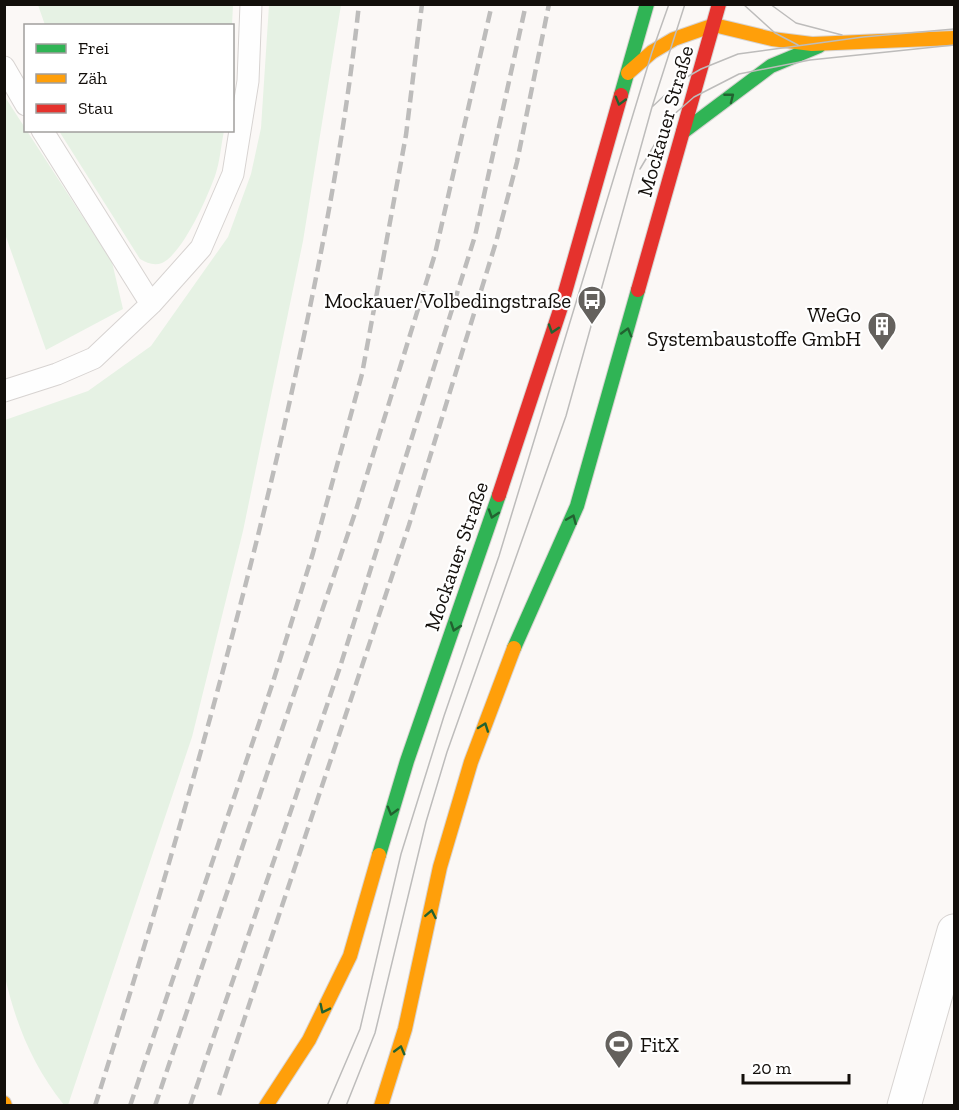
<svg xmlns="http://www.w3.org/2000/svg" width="959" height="1110" font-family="'Zilla Slab',serif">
	<rect width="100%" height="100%" fill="#fbf8f6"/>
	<path fill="#e6f2e4" d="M38,5H233L232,25H45Z
		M269,5H341L303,241L243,531L192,737L68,1105H64C33,1066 16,1025 5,977V420L88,391L151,346L228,237L251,174L261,128Z
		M5,97L112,262L123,309L46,350L5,234Z
		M59,131H224C221,145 220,162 215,176C207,198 183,253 162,263C154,266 147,263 140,259Z"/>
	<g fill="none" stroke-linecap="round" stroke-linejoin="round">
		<g stroke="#d7d3d1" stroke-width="23">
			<path id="lane" d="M4,67L26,105
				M42,130L151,304
				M4,391L57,374L94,358L151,304L201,248L233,174L248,81L251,4"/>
		</g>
		<g stroke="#d7d3d1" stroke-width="35">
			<path id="street" d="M904,1106L954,931"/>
		</g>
		<g stroke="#d7d3d1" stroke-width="16">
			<path id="fast" d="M621,95L647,4
				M683,132L771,66L819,46
				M514,648L577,506L638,290
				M379,855L407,761L499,495"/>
		</g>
		<g stroke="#d7d3d1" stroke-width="16">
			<path id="slow" d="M628,73L652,52L674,39L714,25L772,39L812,44L954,38
				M4,1103L5,1106
				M266,1106L309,1040L350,956L379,855
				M381,1106L405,1029L440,867L471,762L514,648"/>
		</g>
		<g stroke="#d7d3d1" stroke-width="16">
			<path id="jam" d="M638,290L719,4
				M499,495L560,310L621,95"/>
		</g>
		<use href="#lane" stroke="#fefefe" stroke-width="21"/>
		<use href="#street" stroke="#fefefe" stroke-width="33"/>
		<use href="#fast" stroke="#30b455" stroke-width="14"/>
		<use href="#slow" stroke="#ff9f0a" stroke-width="14"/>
		<use href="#jam" stroke="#e5322d" stroke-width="14"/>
		<path stroke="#bdbcbb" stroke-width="1.5" d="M743,4L775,33L798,45
			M770,4L796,23L842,35
			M652,107L680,81L701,69L738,54L863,37L954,29
			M640,169L671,117L694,97L739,74L810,60L954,45
			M327,1106L360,1029L401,854L444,716L499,556L652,52L669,4
			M346,1106L375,1033L426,822L447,752L566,416L652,107L685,4"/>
		<path stroke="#bdbcbb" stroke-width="4.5" stroke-dasharray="12 6" stroke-linecap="butt" d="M219,1095L409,525L496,242L517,162L549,4
			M95,1106C163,890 226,673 278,453C312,305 343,155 359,4
			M130,1106L272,685L313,553L362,374L406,135L422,4
			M155,1106L356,510L435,254L492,4
			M190,1106L340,667L475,236L526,4"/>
	</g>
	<defs><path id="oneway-chevron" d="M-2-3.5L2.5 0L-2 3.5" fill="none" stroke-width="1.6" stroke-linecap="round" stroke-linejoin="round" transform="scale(1.5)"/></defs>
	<g stroke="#226230">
		<use href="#oneway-chevron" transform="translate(730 97) rotate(-38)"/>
		<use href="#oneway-chevron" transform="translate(620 101) rotate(106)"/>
		<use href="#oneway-chevron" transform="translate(553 329) rotate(108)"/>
		<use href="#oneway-chevron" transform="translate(627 332) rotate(-74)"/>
		<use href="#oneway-chevron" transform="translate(493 514) rotate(108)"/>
		<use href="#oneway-chevron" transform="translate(572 519) rotate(-67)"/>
		<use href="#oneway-chevron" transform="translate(455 627) rotate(109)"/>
		<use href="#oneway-chevron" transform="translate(484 727) rotate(-70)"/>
		<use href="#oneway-chevron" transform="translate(392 811) rotate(106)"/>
		<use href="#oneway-chevron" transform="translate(431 914) rotate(-79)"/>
		<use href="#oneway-chevron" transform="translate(324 1009) rotate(116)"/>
		<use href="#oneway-chevron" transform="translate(400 1050) rotate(-75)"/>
	</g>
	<defs>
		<g id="bus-pin" transform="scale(1.5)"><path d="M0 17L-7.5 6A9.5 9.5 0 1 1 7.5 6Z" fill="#64615d" stroke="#fff"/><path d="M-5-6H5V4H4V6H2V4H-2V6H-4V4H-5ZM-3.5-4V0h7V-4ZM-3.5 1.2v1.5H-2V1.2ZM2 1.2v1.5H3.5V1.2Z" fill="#fff"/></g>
		<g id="building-pin" transform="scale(1.5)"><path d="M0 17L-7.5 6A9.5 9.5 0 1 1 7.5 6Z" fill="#64615d" stroke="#fff"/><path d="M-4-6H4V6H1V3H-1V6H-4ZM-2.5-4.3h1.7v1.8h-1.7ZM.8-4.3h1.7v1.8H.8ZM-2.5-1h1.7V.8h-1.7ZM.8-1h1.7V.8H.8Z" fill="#fff"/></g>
		<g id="stadium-pin" transform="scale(1.5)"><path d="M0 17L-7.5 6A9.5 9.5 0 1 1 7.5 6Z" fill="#64615d" stroke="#fff"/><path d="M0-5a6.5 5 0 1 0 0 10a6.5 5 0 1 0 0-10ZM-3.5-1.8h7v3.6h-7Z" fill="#fff"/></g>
	</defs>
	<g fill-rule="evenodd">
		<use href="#bus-pin" x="592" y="300"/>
		<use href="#building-pin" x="882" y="326"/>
		<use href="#stadium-pin" x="619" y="1044"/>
	</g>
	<g text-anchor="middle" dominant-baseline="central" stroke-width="4.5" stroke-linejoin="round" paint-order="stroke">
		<g font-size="21" fill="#130f0b" stroke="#fff">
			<text transform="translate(665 121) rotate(-74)">Mockauer Straße</text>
			<text transform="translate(456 556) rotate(-71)">Mockauer Straße</text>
		</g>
		<g font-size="21" fill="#130f0b" stroke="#fff" text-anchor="end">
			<text x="571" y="300">Mockauer/Volbedingstraße</text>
			<text x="861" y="314">WeGo<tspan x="861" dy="24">Systembaustoffe GmbH</tspan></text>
			<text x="640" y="1044" text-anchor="start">FitX</text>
		</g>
	</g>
	<rect width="959" height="1110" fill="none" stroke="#130f0b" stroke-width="12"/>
	<rect x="24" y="24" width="210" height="108" fill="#ffffff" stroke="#a19f9d" stroke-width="1.5"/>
	<rect x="36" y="44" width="30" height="9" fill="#30b455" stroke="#a19f9d" stroke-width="1.5"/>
	<text x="78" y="54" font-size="18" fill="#130f0b">Frei</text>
	<rect x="36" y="74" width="30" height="9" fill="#ff9f0a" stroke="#a19f9d" stroke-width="1.5"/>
	<text x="78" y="84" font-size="18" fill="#130f0b">Zäh</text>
	<rect x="36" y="104" width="30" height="9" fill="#e5322d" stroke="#a19f9d" stroke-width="1.5"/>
	<text x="78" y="114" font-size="18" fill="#130f0b">Stau</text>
	<path d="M743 1074v9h106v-9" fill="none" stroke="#130f0b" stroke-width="3"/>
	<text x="752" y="1074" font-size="18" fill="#130f0b" stroke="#ffffff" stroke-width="4.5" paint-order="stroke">20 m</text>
</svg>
